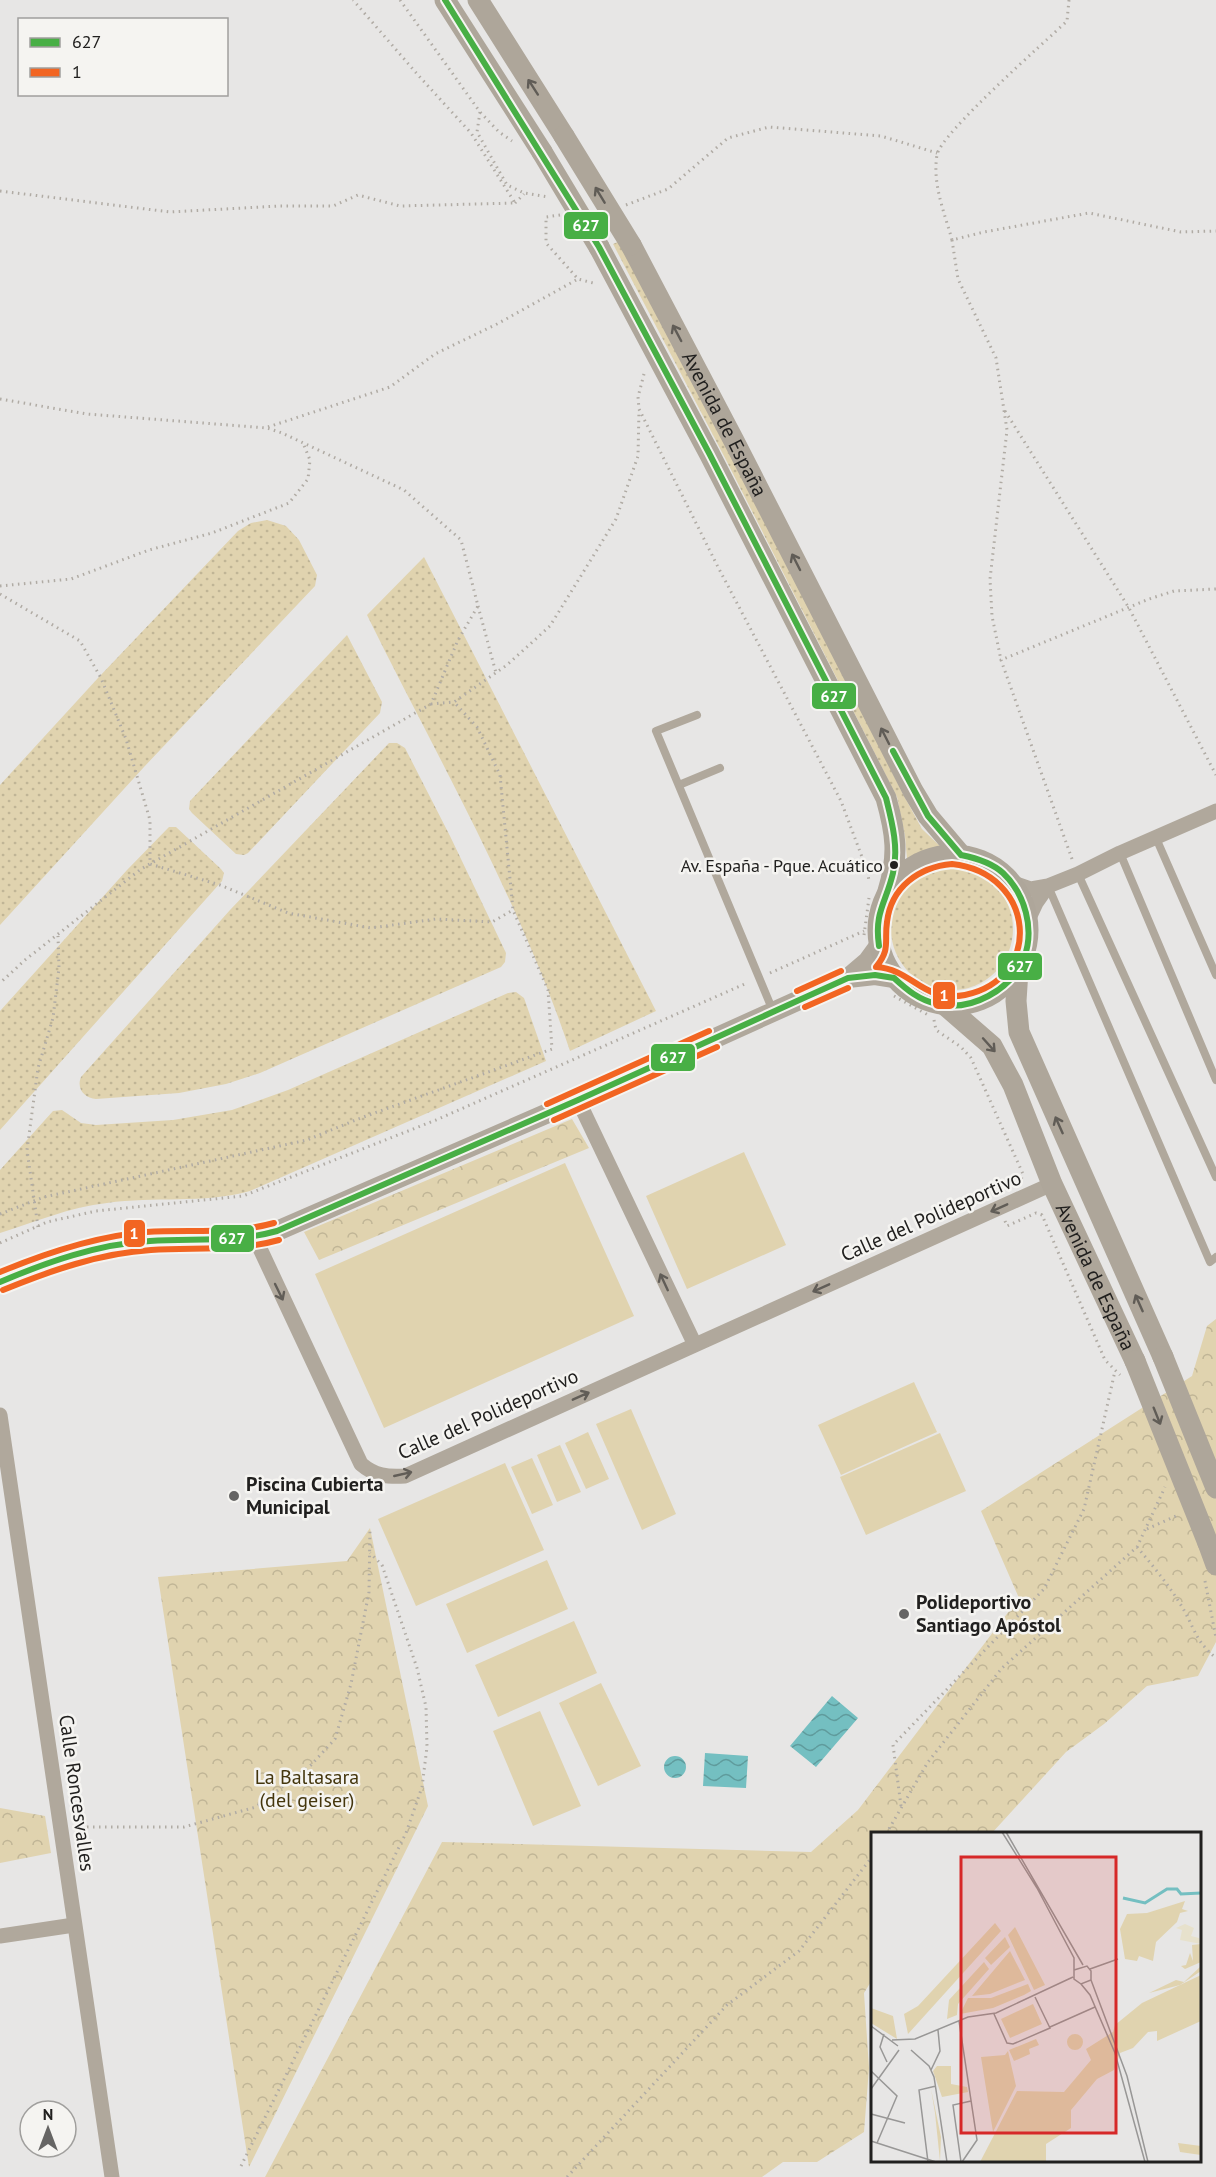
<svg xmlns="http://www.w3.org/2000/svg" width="1216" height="2177" font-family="'PT Sans',sans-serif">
	<defs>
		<pattern id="grass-dots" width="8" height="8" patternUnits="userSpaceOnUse" patternTransform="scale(1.5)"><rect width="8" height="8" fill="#e0d3af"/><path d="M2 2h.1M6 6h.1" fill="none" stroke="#c0b596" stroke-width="1.8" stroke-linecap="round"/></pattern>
		<pattern id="forest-crowns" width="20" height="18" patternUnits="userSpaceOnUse" patternTransform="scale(1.5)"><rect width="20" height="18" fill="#e0d3af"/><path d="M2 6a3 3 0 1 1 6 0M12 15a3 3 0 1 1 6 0" fill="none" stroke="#c0b596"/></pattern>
		<pattern id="water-waves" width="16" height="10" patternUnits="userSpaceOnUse" patternTransform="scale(1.5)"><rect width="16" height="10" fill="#74bfc1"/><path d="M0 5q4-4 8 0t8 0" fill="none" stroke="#5f9b9c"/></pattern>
	</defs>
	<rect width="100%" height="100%" fill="#e7e6e5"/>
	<path fill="url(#grass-dots)" d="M620,241L733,453L903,794L922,829L941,847L923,851L907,859L905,836L897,797L725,458L613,244Z
		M267,520L286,526L299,540L317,575L315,586L144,767L0,925V785L98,678L238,531L251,523Z
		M424,557L656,1011L570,1051C519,898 438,759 367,615Z
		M347,635L382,702L380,713L248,853L244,855L236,854L192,813L189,809L190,801Z
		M389,743H397L405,748L450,836L506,953L505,962L501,967L260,1073L226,1084L179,1093L96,1099C85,1098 76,1089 81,1077L230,910Z
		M169,827H176L221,869L224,873L222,881L0,1130V1011L127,870Z
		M891 929a61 61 0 1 1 122 0a61 61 0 1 1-122 0Z
		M516,992L524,998L546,1061L250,1191C204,1204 154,1196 107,1203C70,1207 35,1222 0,1233V1170L53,1111L62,1110L81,1123L96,1125L173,1120L232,1110L288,1090L508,993Z"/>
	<path fill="url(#forest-crowns)" d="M572,1119L589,1148L319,1260L304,1232Z
		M1216,1319V1642L1198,1676L1147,1686L1104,1724L1066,1752L992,1833L872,1834V1980L864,1993L869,2068L864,2132L817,2162H783L762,2177H265L442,1842L811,1852L858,1810L1019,1598L981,1511L1192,1376L1207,1326Z
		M370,1528L428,1806L249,2167L158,1577L347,1561Z
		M0,1808L45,1816L51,1853L0,1863Z"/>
	<path fill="#e0d3af" d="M744,1152L786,1245L687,1289L646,1196Z
		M565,1163L634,1316L384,1428L315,1274Z
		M914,1382L937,1432L841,1475L818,1425Z
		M631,1409L676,1514L642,1530L596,1424Z
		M588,1432L609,1479L586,1489L565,1443Z
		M940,1433L966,1491L866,1535L840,1477Z
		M560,1445L581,1492L557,1502L537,1455Z
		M532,1458L553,1505L532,1514L511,1467Z
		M505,1463L544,1550L416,1606L378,1519Z
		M547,1560L568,1609L467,1653L446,1604Z
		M574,1621L597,1673L498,1717L475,1665Z
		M601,1683L641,1766L598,1786L559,1703Z
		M540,1711L581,1806L533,1826L493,1731Z"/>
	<path fill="url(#water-waves)" d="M832,1696L858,1718L816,1767L790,1746Z
		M705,1753L748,1756L746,1788L703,1786Z
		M664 1767a11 11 0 1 1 22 0a11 11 0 1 1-22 0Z"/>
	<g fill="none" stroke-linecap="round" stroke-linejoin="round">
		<path stroke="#b0aba4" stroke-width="3" stroke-dasharray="1.5 4.5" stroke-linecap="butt" d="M400,0L480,112L499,132L512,141
			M1069,0L1067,21C1045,42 940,134 937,155C932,184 945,214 952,240L984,232L1089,213L1181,232L1216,231
			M480,112L477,132L507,185L524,193L548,197
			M0,191L170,212L279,206H333L358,195L400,206L515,203L471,133L418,75L353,0
			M515,203L524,194
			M626,205L668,189L728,138L769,127L881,136L937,153
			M560,215L546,217V243L578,279L597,284
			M952,240L958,279L996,358L1007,430L990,579L992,616L1001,660
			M644,374L638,397L639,409L718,567L841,801L868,873L869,882
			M0,399L87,414L267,428L282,433L404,490L461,540L478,606L458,640L431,704L141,869L25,960L0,983
			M1005,411L1129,608L1216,775
			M268,427L390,387L435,354L497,324L578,279
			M0,586L71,579L149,550L212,533L289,503L308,479L310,460L303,443
			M0,594L80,641L101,678L126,739L150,820V864L220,885L288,913L371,928L436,919L492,922L513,910
			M478,606L496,673
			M431,704L454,702L507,665L550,626L616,519L638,456L639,410
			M1072,859L1001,660L1149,599L1174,591L1216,589
			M864,935L869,898
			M770,973L864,931
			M894,996L930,1016
			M934,1020L936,1030L961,1047L971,1058L1023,1174L1021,1180
			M0,1214L44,1197L307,1140L358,1119L552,1049L548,990L513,910L500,775L477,727L454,702
			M1005,1221L1007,1226L1036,1213L1042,1215L1105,1360L1120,1375
			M38,1227L27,1150L38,1068L53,1018L59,968L58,936
			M0,1243L47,1222L96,1211L243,1196L436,1120L747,983
			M1147,1529L1176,1516
			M1137,1547C1154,1567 1172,1589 1185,1612C1196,1633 1197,1642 1216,1658
			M1205,1581L1216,1638
			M901,1806L893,1745L1044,1589L1084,1509L1115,1371
			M75,1827H184L256,1807L311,1765L335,1739L351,1684L369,1592L370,1528
			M886,1834L928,1762L1002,1668L1137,1547L1165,1487
			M241,2166L406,1833L422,1787L427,1747L426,1707L417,1668L382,1565L370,1553
			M567,2177L727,2005L799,1951L872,1857"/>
		<path stroke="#b0a89c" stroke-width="8" d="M697,715L656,731L773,1011
			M679,785L720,768
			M1156,838L1216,975
			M1120,853L1216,1080
			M1078,874L1216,1177
			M1048,886L1210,1262L1216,1257"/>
		<path stroke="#b0a89c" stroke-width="15" d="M1013,883L1031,889L1048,886L1078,874L1120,853L1216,811
			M1028,920L1036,903L1048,886
			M255,1238L361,1464C375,1476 387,1477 405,1476L695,1345L578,1100
			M695,1345L1052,1184
			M0,1415L112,2177
			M0,1936L74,1925"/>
		<path stroke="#b0a89c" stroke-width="20" d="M848,978L875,975L894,978
			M0,1282C41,1264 105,1243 150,1241C196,1239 232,1246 277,1231L578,1100L848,978L868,961L879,946"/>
		<g stroke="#aea69a" stroke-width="21">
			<path d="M445,0L542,152"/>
			<path d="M478,0L564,136"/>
			<path id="s1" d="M631,245L734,441L913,791L928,816L961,855"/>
			<path d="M599,247L709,453L886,798C896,834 899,855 888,891"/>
			<circle cx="953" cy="930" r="75"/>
			<path d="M1018,970L1016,1001L1019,1032L1163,1357"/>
			<path id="s2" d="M946,1006L992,1046L1013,1085L1052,1184L1135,1361"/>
			<path d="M1208,1543L1216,1565"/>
		</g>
		<path stroke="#aea69a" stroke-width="21" d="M564,136L631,245
			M542,152L599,247
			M1163,1357L1216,1488
			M1135,1361L1208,1543"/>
		<g stroke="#f5f4f1" stroke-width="10">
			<path id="bus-1" d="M445,0L599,247L709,453L886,798C892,822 899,848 893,873C886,903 874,912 879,946
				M893,751L928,816L961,855
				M894,978C907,990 919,1000 937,1004C971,1012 1011,990 1024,958C1035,929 1025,894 1003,873C992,863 976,858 961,855
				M0,1282C47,1262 98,1244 150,1241C193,1238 234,1243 277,1231L578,1100L848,978L875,975L894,978"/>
		</g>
		<g stroke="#f5f4f1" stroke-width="10">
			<path id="bus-2" d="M952,864C1036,873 1044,979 965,995C922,1003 913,969 876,967C891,949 884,942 887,922C891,887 919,867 952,864Z
				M797,991L841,971
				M805,1007L848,988
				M547,1104L709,1031
				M554,1120L717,1047
				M0,1272C46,1253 96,1236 146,1232C190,1229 231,1235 274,1223
				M3,1290C50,1271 100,1253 151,1250C195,1247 236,1252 279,1240"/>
		</g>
		<use href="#bus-1" stroke="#48af45" stroke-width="6"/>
		<use href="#bus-2" stroke="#f26522" stroke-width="6"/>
	</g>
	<defs><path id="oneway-shaft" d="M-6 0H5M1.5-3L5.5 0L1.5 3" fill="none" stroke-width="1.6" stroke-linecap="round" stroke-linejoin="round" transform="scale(1.5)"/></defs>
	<g stroke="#605c56">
		<use href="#oneway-shaft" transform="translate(533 87) rotate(-123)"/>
		<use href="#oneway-shaft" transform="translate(600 195) rotate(-121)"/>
		<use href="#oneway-shaft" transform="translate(677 333) rotate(-118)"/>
		<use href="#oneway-shaft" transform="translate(796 562) rotate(-117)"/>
		<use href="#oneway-shaft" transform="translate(885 736) rotate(-117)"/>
		<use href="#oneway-shaft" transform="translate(989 1045) rotate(48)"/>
		<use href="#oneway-shaft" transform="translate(1059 1125) rotate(-114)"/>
		<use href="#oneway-shaft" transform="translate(1139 1303) rotate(-114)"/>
		<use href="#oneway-shaft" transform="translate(1157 1416) rotate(68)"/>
	</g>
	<g stroke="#615d57">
		<use href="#oneway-shaft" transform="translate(999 1208) rotate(156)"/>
		<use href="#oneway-shaft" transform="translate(664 1282) rotate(-115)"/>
		<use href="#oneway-shaft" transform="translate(821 1288) rotate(156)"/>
		<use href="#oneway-shaft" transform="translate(279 1292) rotate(64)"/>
		<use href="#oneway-shaft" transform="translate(581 1396) rotate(-24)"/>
		<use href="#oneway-shaft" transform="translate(403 1474) rotate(-13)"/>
	</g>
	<circle fill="#21201f" stroke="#f5f4f1" stroke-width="2" cx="894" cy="865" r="5"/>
	<g fill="#666564" stroke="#f5f4f1" stroke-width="2">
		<circle cx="234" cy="1496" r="6"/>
		<circle cx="904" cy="1614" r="6"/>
	</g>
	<g text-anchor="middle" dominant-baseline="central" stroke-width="5" stroke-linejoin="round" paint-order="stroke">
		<g font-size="18" fill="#21201f" stroke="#f5f4f1" text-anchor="end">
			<text x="883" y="865">Av. España - Pque. Acuático</text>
		</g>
		<g font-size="20" fill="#21201f" stroke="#f5f4f1">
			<text stroke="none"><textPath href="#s1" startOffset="202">Avenida de España</textPath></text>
			<text transform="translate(931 1216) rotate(-24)">Calle del Polideportivo</text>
			<text stroke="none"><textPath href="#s2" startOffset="314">Avenida de España</textPath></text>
			<text transform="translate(488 1414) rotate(-24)">Calle del Polideportivo</text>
			<text transform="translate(77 1793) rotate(82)">Calle Roncesvalles</text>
		</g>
		<g font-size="20" font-weight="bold" fill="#21201f" stroke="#f5f4f1" text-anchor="start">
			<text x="246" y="1484">Piscina Cubierta<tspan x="246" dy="23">Municipal</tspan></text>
			<text x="916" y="1602">Polideportivo<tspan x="916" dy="23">Santiago Apóstol</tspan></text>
		</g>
		<g font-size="20" fill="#44360d" stroke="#f5f4f1">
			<text x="307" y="1777">La Baltasara<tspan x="307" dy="23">(del geiser)</tspan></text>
		</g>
	</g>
	<g transform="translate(871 1832)">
		<rect width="330" height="330" fill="#e7e6e5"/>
		<path d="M314,69L311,77L317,79L309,81L306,90L285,110L282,129L268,124L266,129L254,127L249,97L256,82L276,81ZM124,91L130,99L37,202L33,182L47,174ZM144,95L174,153L163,158L137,103ZM134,105L139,115L120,133L114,126ZM330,112V130L314,137L310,134L315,133L319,121L322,129L321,113ZM139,119L154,148L119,162L101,164ZM113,130L118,137L87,172L86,183L76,187L78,168ZM330,134V139L309,153L278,161L305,148L313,150ZM157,152L160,159L153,163L122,176L89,182L97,166H120ZM0,176L22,184L26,207L0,191Z" fill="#e0d3af"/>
		<path d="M330,143V189L286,209V199L277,200L262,216L249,221L243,238L226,247L200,278V296L175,312V330H109L146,259L193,260L220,228L215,217L242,200L244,193L271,171ZM137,219L145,254L122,300L110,225L134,223ZM66,234H80V252L96,255L97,260L71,265L62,239ZM60,257L70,305L69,329L64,281ZM307,311L330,314V323L309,320Z" fill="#e0d3af"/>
		<path d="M314,92L323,96L320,104L328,106L330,112L309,108L311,98L305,96Z" fill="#e7e1cc"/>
		<path d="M162,172L171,192L139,206L130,187ZM196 210a8 8 0 1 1 16 0a8 8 0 1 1-16 0ZM165,207L168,213L158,217L159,222L143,229L138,218Z" fill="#e0d3af"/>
		<path fill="none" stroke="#74bfc1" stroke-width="3" d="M252,66L274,71L296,57H306L310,62L330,61"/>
		<path fill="none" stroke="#989796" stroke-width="1.5" d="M131,0L166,56L203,126V147L210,152L220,148V139L216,134L203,138M135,0L212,133M219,137L247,127M220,148L256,244L277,330M210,152L219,163L244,221L274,330M123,182L136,211L142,212L179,196L164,165M88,189L106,308L91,330M0,194L27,214M179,195L224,175M13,202L9,215L16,230M21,208L44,207L97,185L125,181L202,145M40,218L58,234L63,245L76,330M60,238L69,219L67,198M0,239L26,264L6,311M0,257L28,218M0,282L34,291M0,309L65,330M57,330L48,258L65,254M90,330L82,273L100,269"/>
		<path fill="#d62828" fill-opacity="0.15" stroke="#d62828" stroke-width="3" d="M90,25H245V301H90Z"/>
		<rect width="330" height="330" fill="none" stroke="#21201f" stroke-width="3"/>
	</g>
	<g stroke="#f5f4f1" stroke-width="2">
		<rect x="563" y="211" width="46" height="29" rx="6" fill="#48af45"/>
		<rect x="811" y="682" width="46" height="28" rx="6" fill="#48af45"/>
		<rect x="997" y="952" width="46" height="29" rx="6" fill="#48af45"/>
		<rect x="932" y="981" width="24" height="29" rx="6" fill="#f26522"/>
		<rect x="650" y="1043" width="46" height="29" rx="6" fill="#48af45"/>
		<rect x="123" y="1219" width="23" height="29" rx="6" fill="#f26522"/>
		<rect x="210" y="1224" width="45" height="29" rx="6" fill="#48af45"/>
	</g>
	<g font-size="16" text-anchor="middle" font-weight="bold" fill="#fff">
		<text x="586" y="231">627</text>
		<text x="834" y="702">627</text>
		<text x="1020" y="972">627</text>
		<text x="944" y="1001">1</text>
		<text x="673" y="1063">627</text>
		<text x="134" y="1239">1</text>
		<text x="232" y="1244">627</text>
	</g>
	<rect x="18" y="18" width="210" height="78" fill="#f5f4f1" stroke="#a09f9d" stroke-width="1.5"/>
	<rect x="30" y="38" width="30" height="9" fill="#48af45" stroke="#a09f9d" stroke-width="1.5"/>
	<text x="72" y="48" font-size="18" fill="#21201f">627</text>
	<rect x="30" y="68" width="30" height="9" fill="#f26522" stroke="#a09f9d" stroke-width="1.5"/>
	<text x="72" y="78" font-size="18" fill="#21201f">1</text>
	<g transform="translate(48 2129)"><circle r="28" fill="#f5f4f1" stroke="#a09f9d" stroke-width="1.5"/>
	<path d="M0-4.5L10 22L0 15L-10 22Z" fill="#666564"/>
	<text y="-9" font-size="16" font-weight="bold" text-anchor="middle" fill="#21201f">N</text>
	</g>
</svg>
